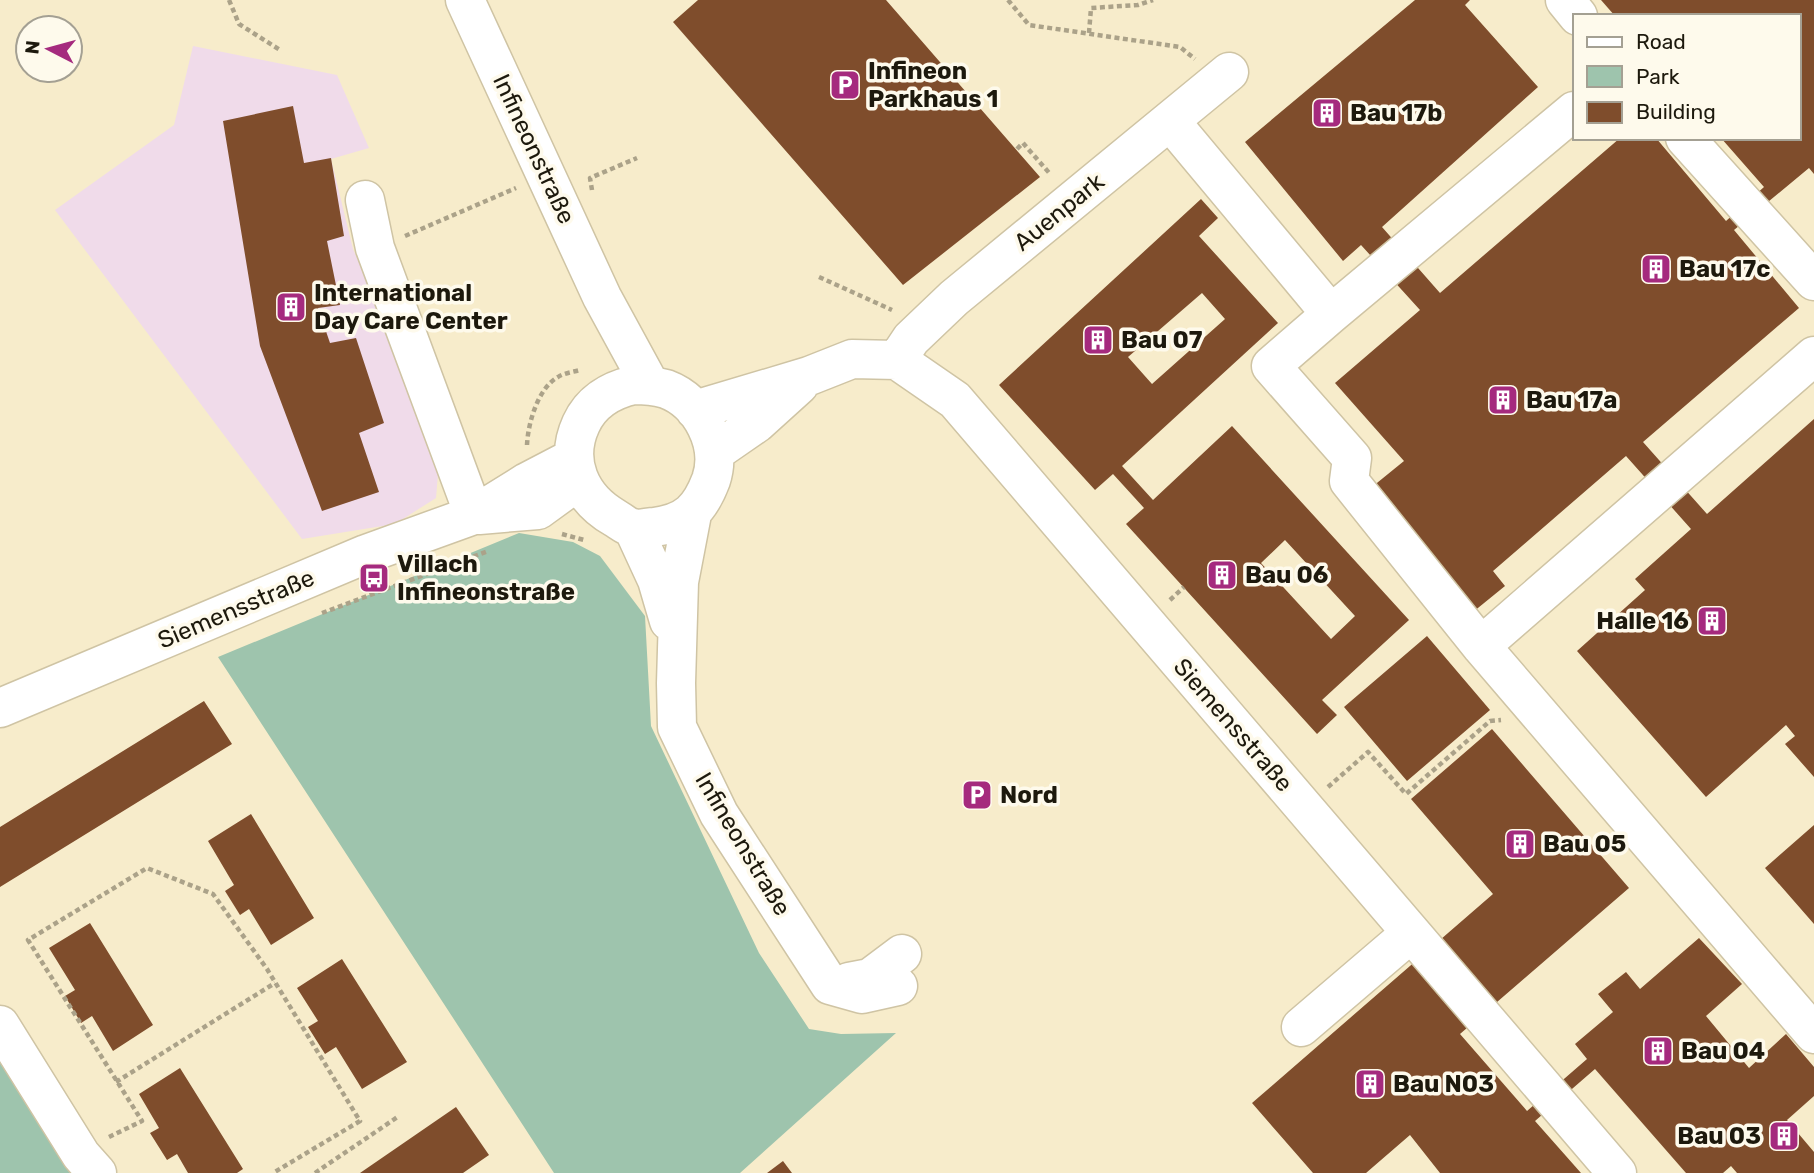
<svg xmlns="http://www.w3.org/2000/svg" width="1814" height="1173" font-family="Rubik,sans-serif">
	<rect width="100%" height="100%" fill="#f7eccb"/>
	<path fill="#f0dbea" d="M193,46L337,75L369,148L331,159L353,249L411,381L438,474L436,498L395,524L302,539L55,210L174,125Z"/>
	<path fill="#9ec4ad" d="M519,533L573,542L600,556L645,616L651,726L759,953L809,1029L841,1034L896,1033L740,1173H554L218,657Z
		M0,1052L76,1173H0Z"/>
	<path fill="#7f4d2c" fill-rule="evenodd" d="M698,0H886L1040,177L903,285L673,22Z
		M1415,0H1470L1465,5L1538,87L1382,227L1440,293L1620,138H1656L1726,221L1764,187L1721,138H1798V16H1615L1601,0H1814V174L1809,168L1734,230L1799,308L1643,442L1707,514L1814,419V777L1785,744L1795,736L1786,725L1706,797L1577,651L1645,590L1635,579L1691,529L1626,456L1493,571L1505,586L1473,612L1372,487L1404,461L1335,383L1420,310L1361,245L1343,261L1245,142Z
		M293,106L304,163L331,158L344,236L327,241L340,305L318,308L330,343L356,338L384,423L359,433L379,492L322,511L260,346L223,121Z
		M1201,199L1218,218L1199,236L1278,323L1122,466L1153,500L1232,426L1409,620L1322,700L1337,715L1317,734L1126,524L1144,508L1113,474L1095,490L999,385ZM1202,293L1225,319L1152,384L1128,357ZM1285,540L1355,616L1331,639L1261,563Z
		M1427,636L1490,710L1407,781L1344,707Z
		M204,701L232,744L0,887V827Z
		M1492,729L1629,888L1460,1034L1527,1111L1587,1059L1575,1044L1613,1012L1598,994L1626,972L1640,989L1699,938L1742,984L1706,1016L1749,1068L1786,1034L1814,1067V1096L1787,1120L1814,1152V1173H1737L1731,1166L1723,1173H1686L1595,1069L1535,1121L1581,1173H1440L1410,1135L1366,1173H1313L1252,1103L1493,894L1411,799Z
		M251,814L314,918L271,945L249,909L240,915L225,891L234,885L208,841Z
		M1814,825V924L1765,868Z
		M90,923L153,1025L113,1051L92,1016L81,1023L65,996L75,990L49,948Z
		M342,959L407,1062L362,1089L336,1047L325,1054L308,1027L318,1021L297,988Z
		M180,1068L243,1169L237,1173H188L177,1154L167,1160L150,1133L159,1128L139,1094Z
		M456,1107L489,1155L463,1173H360Z
		M783,1161L792,1173H767Z"/>
	<g fill="none" stroke-linecap="round" stroke-linejoin="round">
		<g stroke="#cfc4a4" stroke-width="41">
			<path id="minor" d="M465,0L602,297L650,385
				M1565,0L1578,16
				M1170,121L1331,314L1271,366L1352,458L1349,481L1481,646L1814,1034
				M1685,138L1814,281
				M365,200L375,248L474,515
				M1331,314L1574,111
				M897,360L911,339L954,298L1229,72
				M634,385C645,385 655,386 666,389C701,402 723,445 711,480C700,509 687,523 654,527C648,527 639,530 633,528C627,527 620,521 615,518C580,498 564,461 581,424C591,402 611,390 634,385Z
				M695,410L809,376L852,359L897,360L955,400L1617,1173
				M715,452L757,423L799,385
				M692,514L679,582L676,683L677,727L719,814L830,985L862,994L898,986
				M479,515L538,510L578,481
				M633,528L657,580L669,621
				M1481,646L1814,356
				M0,708L366,554L474,515L527,482L573,458
				M849,982L870,978L902,954
				M0,1025L81,1155L97,1173
				M1301,1027L1411,933"/>
		</g>
		<path stroke="#aba289" stroke-width="4.5" stroke-dasharray="5 3.5" stroke-linecap="butt" d="M229,0L239,24L280,50
			M1008,0L1029,25L1180,47L1195,59
			M1089,33L1091,8L1138,5L1153,0
			M1017,149L1023,143L1051,175
			M592,190L590,178L637,158
			M405,236L516,188
			M819,277L892,310
			M527,445C528,423 538,388 558,377C564,373 573,372 580,370
			M562,534L584,540
			M1170,600L1184,587
			M322,613L488,551
			M1328,787L1368,752L1406,794L1490,721L1501,720
			M116,1082L275,983
			M109,1137L142,1121L28,940L147,868L213,894L267,969L360,1121L273,1173
			M315,1173L399,1116"/>
		<use href="#minor" stroke="#fff" stroke-width="38"/>
	</g>
	<defs>
		<g id="parking-square" transform="scale(1.575)"><rect x="-9" y="-9" width="18" height="18" rx="4" fill="#a52a7e" stroke="#fefaec"/><path d="M-3.5-5.5H1a3.5 3.5 0 0 1 0 7H-1V5.5H-3.5ZM-1-3.4V-.6H.8a1.4 1.4 0 0 0 0-2.8Z" fill="#fff"/></g>
		<g id="building-square" transform="scale(1.575)"><rect x="-9" y="-9" width="18" height="18" rx="4" fill="#a52a7e" stroke="#fefaec"/><path d="M-4-6H4V6H1V3H-1V6H-4ZM-2.5-4.3h1.7v1.8h-1.7ZM.8-4.3h1.7v1.8H.8ZM-2.5-1h1.7V.8h-1.7ZM.8-1h1.7V.8H.8Z" fill="#fff"/></g>
		<g id="bus-square" transform="scale(1.575)"><rect x="-9" y="-9" width="18" height="18" rx="4" fill="#a52a7e" stroke="#fefaec"/><path d="M-5-6H5V4H4V6H2V4H-2V6H-4V4H-5ZM-3.5-4V0h7V-4ZM-3.5 1.2v1.5H-2V1.2ZM2 1.2v1.5H3.5V1.2Z" fill="#fff"/></g>
	</defs>
	<g fill-rule="evenodd">
		<use href="#parking-square" x="845" y="85"/>
		<use href="#building-square" x="1327" y="113"/>
		<use href="#building-square" x="1656" y="269"/>
		<use href="#building-square" x="291" y="307"/>
		<use href="#building-square" x="1098" y="340"/>
		<use href="#building-square" x="1503" y="400"/>
		<use href="#building-square" x="1222" y="575"/>
		<use href="#bus-square" x="374" y="578"/>
		<use href="#building-square" x="1712" y="621"/>
		<use href="#parking-square" x="977" y="795"/>
		<use href="#building-square" x="1520" y="844"/>
		<use href="#building-square" x="1658" y="1051"/>
		<use href="#building-square" x="1370" y="1084"/>
		<use href="#building-square" x="1784" y="1136"/>
	</g>
	<g text-anchor="middle" dominant-baseline="central" stroke-width="7" stroke-linejoin="round" paint-order="stroke">
		<g font-size="24" font-weight="bold" fill="#1d190d" stroke="#fefaec" text-anchor="start">
			<text x="868" y="71">Infineon<tspan x="868" dy="28">Parkhaus 1</tspan></text>
			<text x="1350" y="113">Bau 17b</text>
			<text x="1679" y="269">Bau 17c</text>
			<text x="314" y="293">International<tspan x="314" dy="28">Day Care Center</tspan></text>
			<text x="1121" y="340">Bau 07</text>
			<text x="1526" y="400">Bau 17a</text>
			<text x="397" y="564">Villach<tspan x="397" dy="28">Infineonstraße</tspan></text>
			<text x="1245" y="575">Bau 06</text>
			<text x="1689" y="621" text-anchor="end">Halle 16</text>
			<text x="1000" y="795">Nord</text>
			<text x="1543" y="844">Bau 05</text>
			<text x="1681" y="1051">Bau 04</text>
			<text x="1393" y="1084">Bau N03</text>
			<text x="1761" y="1136" text-anchor="end">Bau 03</text>
		</g>
		<g font-size="24" fill="#1d190d" stroke="#fefaec">
			<text transform="translate(534 149) rotate(65)">Infineonstraße</text>
			<text transform="translate(1059 212) rotate(-39)">Auenpark</text>
			<text transform="translate(236 609) rotate(-23)">Siemensstraße</text>
			<text transform="translate(1233 725) rotate(49)">Siemensstraße</text>
			<text transform="translate(743 844) rotate(59)">Infineonstraße</text>
		</g>
	</g>
	<rect x="1573" y="14" width="228" height="126" fill="#fefaec" stroke="#a4a093" stroke-width="2"/>
	<rect x="1587" y="37" width="35" height="10" fill="#ffffff" stroke="#a4a093" stroke-width="2"/>
	<text x="1636" y="49" font-size="21" fill="#1d190d">Road</text>
	<rect x="1587" y="66" width="35" height="21" fill="#9ec4ad" stroke="#a4a093" stroke-width="2"/>
	<text x="1636" y="84" font-size="21" fill="#1d190d">Park</text>
	<rect x="1587" y="102" width="35" height="21" fill="#7f4d2c" stroke="#a4a093" stroke-width="2"/>
	<text x="1636" y="119" font-size="21" fill="#1d190d">Building</text>
	<g transform="translate(49 49) rotate(276)"><circle r="33" fill="#fefaec" stroke="#a4a093" stroke-width="2"/>
	<path d="M0-5L12 26L0 18L-12 26Z" fill="#a52a7e"/>
	<text y="-10" font-size="19" font-weight="bold" text-anchor="middle" fill="#1d190d">N</text>
	</g>
</svg>
